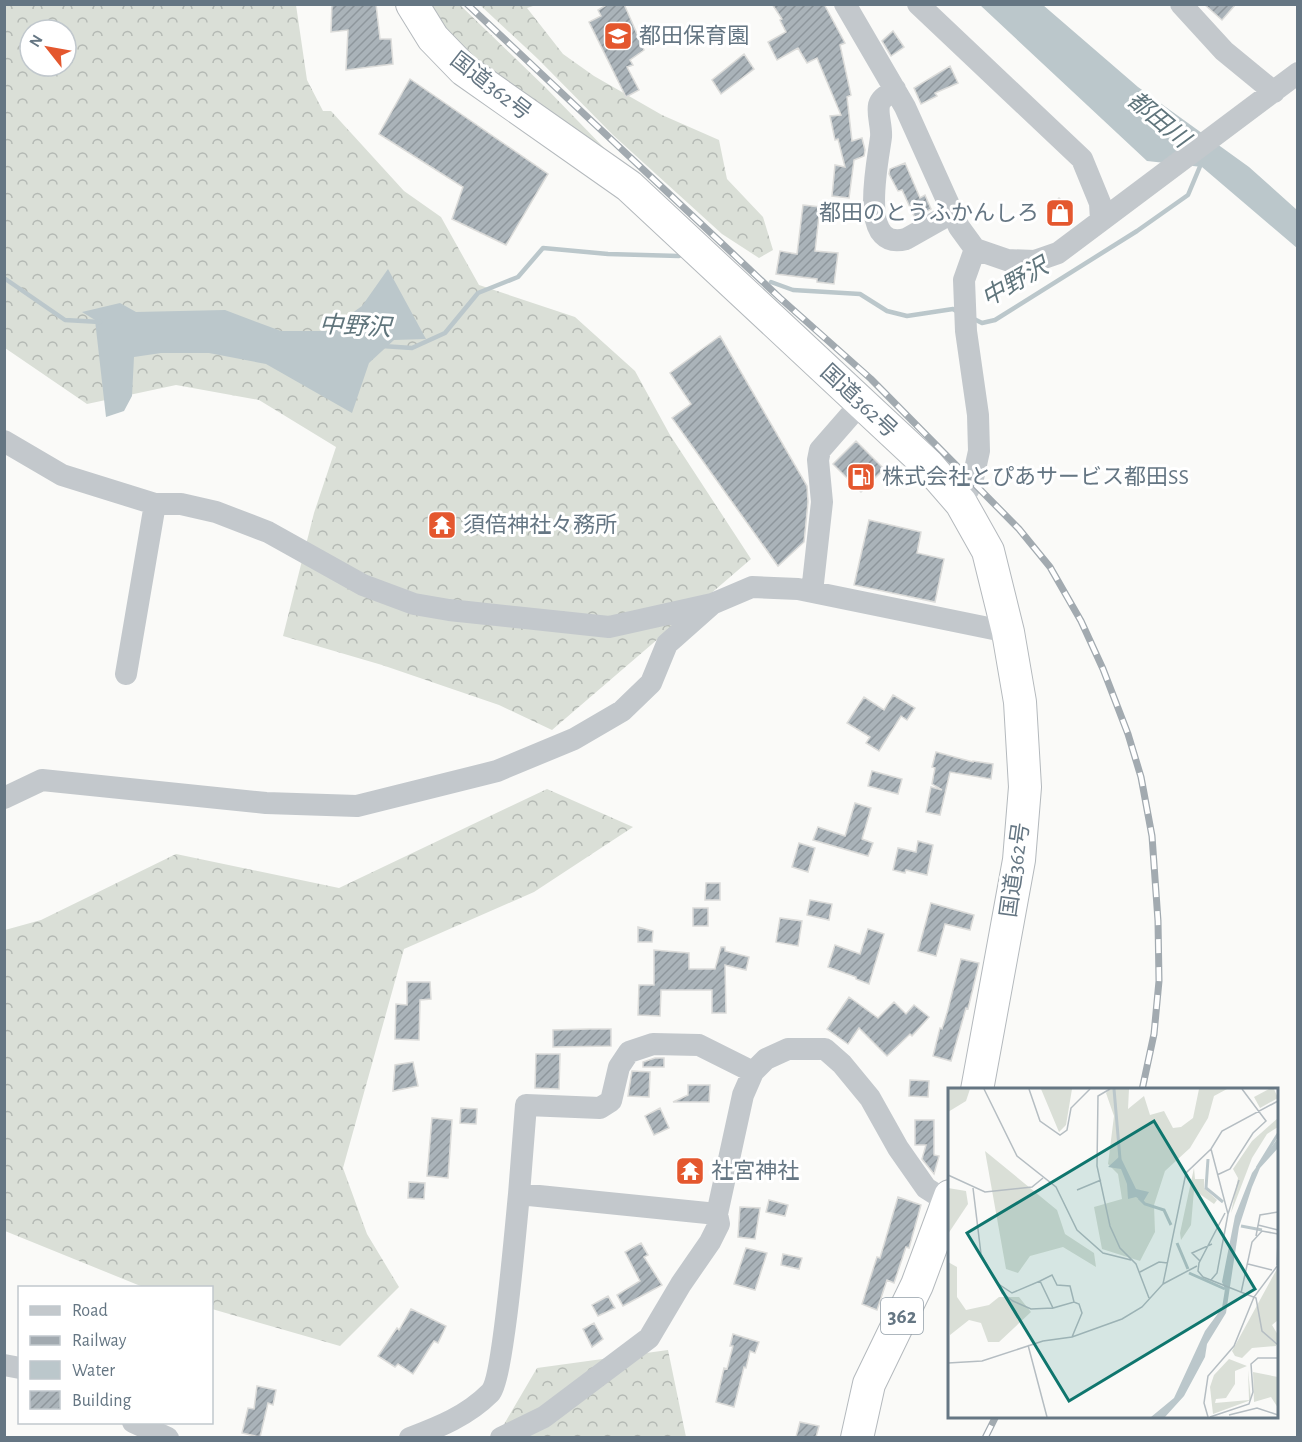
<svg xmlns="http://www.w3.org/2000/svg" width="1302" height="1442" font-family="'Alegreya Sans','Noto Sans JP',sans-serif">
	<defs>
		<pattern id="forest-crowns" width="20" height="18" patternUnits="userSpaceOnUse" patternTransform="scale(1.5)"><rect width="20" height="18" fill="#dadfd7"/><path d="M2 6a3 3 0 1 1 6 0M12 15a3 3 0 1 1 6 0" fill="none" stroke="#b4b9b4"/></pattern>
		<pattern id="building-hatch" width="6" height="6" patternUnits="userSpaceOnUse" patternTransform="scale(1.5)"><rect width="6" height="6" fill="#aab3b9"/><path d="M-1 1l2-2M0 6l6-6M5 7l2-2" fill="none" stroke="#8e969c"/></pattern>
	</defs>
	<rect width="100%" height="100%" fill="#fafaf8"/>
	<path fill="url(#forest-crowns)" fill-rule="evenodd" d="M4,5H296L307,80L323,111H331L404,191L441,217L479,285L575,317L635,371L670,435L751,559L552,730L499,705L382,665L283,636L314,513L336,447L259,400L176,385L87,404L5,348ZM30,30H66V66H30Z
		M422,5H460L545,87L608,152L496,82Z
		M480,5H536L527,8L563,54L594,76L662,115L719,140L727,179L763,217L773,250L759,258L722,234L613,135L538,59Z
		M547,789L633,827L534,892L404,949L343,1168L367,1234L399,1287L340,1346L212,1309V1288L143,1287L5,1231V930L41,920L176,854L339,888Z
		M668,1350L686,1437L496,1438L537,1368Z"/>
	<path fill="#bbc7cb" d="M980,5H1043L1138,87L1249,167L1297,210V248L1202,167L1147,161Z
		M388,269L426,339L394,340L369,363L352,413L266,364L209,353H161L134,357L132,396L124,411L106,417L95,320L82,312L120,303L136,312L225,310L281,331H327L362,306Z"/>
	<g fill="none" stroke-linecap="round" stroke-linejoin="round">
		<path stroke="#bbc7cb" stroke-width="4.5" d="M4,278L65,320L100,322
			M771,282L793,290L860,294L887,311L907,316L953,309L958,312
			M972,318L982,323L995,320L1137,231L1188,195L1201,164
			M382,346L412,348L445,333L478,293L518,277L543,248L608,254L679,256"/>
	</g>
	<path fill="url(#building-hatch)" stroke="#dcdcda" stroke-width="1.5" d="M332,4H376L380,39H391L393,64L346,70L348,30L331,32Z
		M608,4H624L644,50L630,60L633,65L627,67L639,90L626,97L589,22L601,16L598,10Z
		M772,4H824L845,43L840,45L851,95L847,97L852,141L862,138L865,150L864,156L854,160L849,198L832,196L835,165L845,167L838,139L835,140L830,116L841,115L817,58L807,63L798,48L777,60L768,42L786,32L780,20L782,19Z
		M1204,4H1236L1222,20Z
		M893,31L904,47L891,56L882,41Z
		M744,54L754,69L721,94L712,80Z
		M950,66L958,83L935,93L937,96L921,104L914,88Z
		M410,79L548,174L506,245L452,219L463,187L379,134Z
		M905,163L920,198L925,195L931,209L915,218L902,190L898,191L889,174L890,169Z
		M1059,198L1072,211L1059,223L1048,211Z
		M803,205L820,207L815,251L838,253L834,284L817,282V279L776,274L780,251L797,254Z
		M720,336L807,486L808,502L804,542L778,566L672,418L691,404L670,373Z
		M856,441L884,469L861,492L833,464Z
		M869,520L921,532L917,553L944,559L935,602L854,585Z
		M893,695L915,708L907,720L901,716L879,751L866,743L870,737L847,723L864,697L884,710Z
		M936,752L973,762V761L993,764L991,779L950,772L940,815L926,812L931,787L942,790L932,784L935,768L932,767Z
		M872,771L902,779L898,794L868,786Z
		M855,803L871,808L862,839L873,843L868,856L813,840L818,827L845,836Z
		M918,841L933,845L927,875L906,870L905,873L893,870L898,848L916,852Z
		M799,843L815,848L808,872L792,867Z
		M706,883H720V900H705Z
		M810,900L832,904L829,920L807,915Z
		M931,903L974,915L970,930L945,924L936,956L918,951Z
		M693,908H708V926H693Z
		M780,918L802,921L798,946L776,942Z
		M638,927L653,931L652,942H638Z
		M868,929L884,934L869,984L856,979V977L828,967L835,945L860,954Z
		M721,947H725V951L749,957L746,970L725,965L726,1013H712V990H661L660,1016L638,1015L639,985H654V950L689,953V969H715Z
		M961,959L979,963L968,1009L966,1008L951,1061L933,1056L940,1028L942,1029L947,1013Z
		M407,982H430L431,999L420,1000L419,1040L395,1039L396,1004L407,1005Z
		M849,997L878,1018L894,1002L906,1014L914,1005L929,1017L912,1036L910,1034L887,1056L859,1028L848,1044L827,1029Z
		M589,1029H611V1046L553,1047V1030Z
		M536,1054H560L559,1089L535,1088Z
		M655,1058H664V1067H643V1062Z
		M413,1062L418,1086L393,1091L395,1065Z
		M632,1071L650,1072L649,1097L628,1096Z
		M910,1080L929,1081L928,1097L909,1096Z
		M688,1085H710L709,1102H673L688,1095Z
		M461,1108L477,1109L476,1124L460,1123Z
		M660,1108L669,1128L654,1135L645,1116Z
		M432,1118L452,1120L448,1178L427,1176Z
		M915,1120H934V1155L939,1156L934,1174L922,1159L926,1145H915Z
		M409,1182L425,1183L424,1199L408,1198Z
		M898,1197L921,1205L909,1248L906,1247L894,1283L887,1280L877,1310L862,1304L877,1257L880,1258Z
		M769,1200L788,1205L785,1216L766,1212Z
		M740,1207L760,1208L755,1239L738,1237Z
		M641,1243L648,1255L644,1257L662,1285L623,1306L617,1295L640,1281L625,1252Z
		M746,1248L767,1253L755,1290L734,1284Z
		M783,1254L802,1258L799,1269L781,1265Z
		M608,1296L615,1308L598,1316L592,1305Z
		M411,1309L446,1326L438,1343L434,1341L413,1374L398,1364L395,1367L378,1356L397,1328L399,1330Z
		M594,1323L603,1339L592,1347L583,1329Z
		M733,1334L759,1342L755,1353L750,1351L746,1368L744,1367L734,1407L716,1402L724,1368L727,1369L733,1346H730Z
		M257,1386L276,1390L273,1405L268,1403L260,1437L242,1433L248,1408L254,1409Z
		M800,1422L819,1426L816,1437H796Z"/>
	<g fill="none" stroke-linecap="round" stroke-linejoin="round">
		<g stroke="#b4b9bd" stroke-width="34">
			<path id="highway" d="M412,4L433,38L464,70L629,186L928,465L961,503L988,551L1008,632L1020,702L1025,787L1019,860L977,1090
				M857,1438L869,1384L917,1285L950,1196"/>
		</g>
		<path stroke="#c3c8cc" stroke-width="22" d="M845,4L905,107L959,227L975,249L1007,260L1035,261L1058,253L1298,73
			M918,4L1082,159L1100,203L1101,220
			M1181,4L1224,51L1274,92
			M895,89C890,94 881,97 879,105C877,115 882,127 881,137C878,162 857,252 906,239L952,213
			M4,441L62,475L155,504H181L216,512L268,532L363,585L414,604L449,610L609,627L712,604L752,587L798,589L1008,632
			M961,503L972,483L979,451L978,415L966,331L964,280L975,249
			M812,592L822,502L818,460L820,450L861,403
			M126,674L155,504
			M4,798L42,780L266,803L357,806L497,771L574,739L622,711L651,683L667,644L711,605
			M519,1194L526,1105L600,1108L611,1101L619,1067L629,1052L653,1044L699,1045L753,1072
			M4,1365L20,1368
			M133,1422L168,1438
			M410,1438C439,1427 467,1416 490,1393C503,1380 516,1224 519,1194L717,1214L743,1095L753,1072L766,1059L788,1049H825L842,1064L870,1098L898,1148L926,1188L948,1202
			M501,1438L544,1417L649,1338L681,1284L710,1242L719,1224L717,1214"/>
		<use href="#highway" stroke="#fff" stroke-width="32"/>
		<g stroke="#a2aab0" stroke-width="7">
			<path id="rail" d="M467,4L780,298L871,379L1019,529L1050,567L1081,621L1103,669L1128,734L1141,777L1152,836L1158,921L1159,981L1154,1034L1142,1090
				M985,1438L996,1416"/>
		</g>
		<use href="#rail" stroke="#fff" stroke-width="4.5" stroke-dasharray="14" stroke-linecap="butt"/>
	</g>
	<defs>
		<g id="school-square" transform="scale(1.5)"><rect x="-9" y="-9" width="18" height="18" rx="4" fill="#e4572e" stroke="#fff"/><path d="M0-5L7-2L0 1L-7-2ZM-4 1L0 2.5L4 1V4Q0 6-4 4Z" fill="#fff"/></g>
		<g id="shop-square" transform="scale(1.5)"><rect x="-9" y="-9" width="18" height="18" rx="4" fill="#e4572e" stroke="#fff"/><path d="M-5-2.5h2.3a2.7 3.5 0 0 1 5.4 0H5L5.5 6h-11ZM-1.5-2.5h3a1.5 2.3 0 0 0-3 0Z" fill="#fff"/></g>
		<g id="fuel-square" transform="scale(1.5)"><rect x="-9" y="-9" width="18" height="18" rx="4" fill="#e4572e" stroke="#fff"/><path d="M-5.5-6h7V0h2V4h1.3V-2.5L3-4.5l.8-.8L6-3V5H2.5V1h-1V6h-7ZM-4.2-4.7v3.2H.2V-4.7Z" fill="#fff"/></g>
		<g id="temple-square" transform="scale(1.5)"><rect x="-9" y="-9" width="18" height="18" rx="4" fill="#e4572e" stroke="#fff"/><path d="M0-6L5-2H3V0L6.5 2.5H4V6H1.5V3h-3V6H-4V2.5H-6.5L-3 0V-2H-5Z" fill="#fff"/></g>
	</defs>
	<g fill-rule="evenodd">
		<use href="#school-square" x="618" y="36"/>
		<use href="#shop-square" x="1060" y="213"/>
		<use href="#fuel-square" x="861" y="477"/>
		<use href="#temple-square" x="442" y="525"/>
		<use href="#temple-square" x="690" y="1171"/>
	</g>
	<g text-anchor="middle" dominant-baseline="central" stroke-width="6" stroke-linejoin="round" paint-order="stroke">
		<rect fill="#fff" stroke="#939fa8" stroke-width="1.5" x="881" y="1298" width="42" height="36" rx="4.5"/>
		<g font-size="21" font-weight="bold" fill="#657683">
			<text x="902" y="1316">362</text>
		</g>
		<g font-size="22" fill="#657683" stroke="#fff" text-anchor="start">
			<text x="639" y="36">都田保育園</text>
			<text x="1039" y="213" text-anchor="end">都田のとうふかんしろ</text>
			<text x="882" y="477">株式会社とぴあサービス都田SS</text>
			<text x="463" y="525">須倍神社々務所</text>
			<text x="711" y="1171">社宮神社</text>
		</g>
		<g font-size="22" fill="#657683" stroke="#fff">
			<text transform="translate(491 86) rotate(38)">国道362号</text>
			<text transform="translate(859 401) rotate(43)">国道362号</text>
			<text transform="translate(1015 870) rotate(-82)">国道362号</text>
		</g>
		<g font-size="24" font-style="italic" fill="#60757c" stroke="#fff">
			<text transform="translate(1158 120) rotate(40)">都田川</text>
			<text transform="translate(1015 283) rotate(-30)">中野沢</text>
			<text transform="translate(355 327) rotate(3)">中野沢</text>
		</g>
	</g>
	<g transform="translate(948 1088)">
		<rect width="330" height="330" fill="#fafaf8"/>
		<path d="M0,1H22L18,13L0,24ZM93,1H124L118,37L111,44ZM161,1H181L180,21L196,8L202,27L216,23L225,40L233,39L245,30L251,1H279L266,8L260,30L242,60L217,83L206,117L207,144L192,173L154,161L146,119L174,111L170,86L160,76L166,28L158,5ZM330,30V39L319,46L304,70L283,125L290,90L285,81L304,53ZM37,63L109,122L117,146L146,165L148,179L115,159L82,168L70,185L58,181ZM246,80L247,91H256V100L269,112L266,116L246,102L243,137L233,152L232,145ZM0,100L18,103L20,116L0,146ZM0,174L9,179V209L18,222L41,217L51,209H71L83,224L51,254H40L33,235L21,232L2,247ZM330,179V232L324,237L330,247L328,258L304,260L294,270L287,268L284,263ZM281,271L299,278L287,283V296L278,310L268,311L267,315L301,312L300,282L303,312L265,326L262,299L266,287ZM305,284L330,289V320L323,309L306,314Z" fill="#dadfd7"/>
		<path d="M321,1H326L330,10L312,20L306,9Z" fill="#dadfd7"/>
		<path d="M330,50V60L312,80L304,99L291,139L278,225L259,256L257,269L236,308L217,329H203L226,310L257,243L274,220L277,201L274,194L287,128L304,85ZM172,68L188,101L201,104L195,114L188,109L180,111L179,96L173,81L160,79Z" fill="#bbc7cb"/>
		<path fill="none" stroke="#bbc7cb" stroke-width="3" d="M166,1L172,71M260,71L258,100L275,114M309,80L330,46M191,110L197,116L216,122L223,137M293,138L314,142M229,155L240,181M241,185L277,201"/>
		<path fill="none" stroke="#b5bdc2" stroke-width="1.5" d="M36,1L69,68L108,99L129,142L155,165L183,172M81,1L92,33L112,47L119,42L123,20L142,1M162,1L150,8L149,78L162,138L172,160L188,176L201,210M0,87L37,104L84,99L95,90M269,87L282,81L305,45L318,33L294,1M25,100L33,166L49,195L64,205L92,193L105,220L126,214L131,216L134,225L124,249M129,102L153,92M277,125L251,175L250,183L255,189L308,210L314,243L330,257M280,126L291,92M310,137L330,142M308,148L312,127L330,124M252,173L244,165L264,156M300,176L324,182M329,177L330,153M192,184L211,174L220,175M263,192L269,185L280,126L263,61M92,193L104,187L109,197L122,198L126,214M215,196L249,178M51,197L54,205L65,213L83,221L105,220M293,205L304,154L314,143L330,146M80,257L99,329M0,275L34,273L95,253L124,249L174,231L194,219L215,196L238,85L263,61L274,43L330,13M281,327L309,320L330,327M260,329L256,315L260,288L286,258L306,209L330,177M262,329L301,316L305,304L303,276L310,270H330"/>
		<path fill="#0f766e" fill-opacity="0.15" stroke="#0f766e" stroke-width="3" d="M206,33L307,201L121,313L19,145Z"/>
		<rect width="330" height="330" fill="none" stroke="#657683" stroke-width="3"/>
	</g>
	<rect width="1302" height="1442" fill="none" stroke="#657683" stroke-width="12"/>
	<rect x="18" y="1286" width="195" height="138" fill="#ffffff" stroke="#c1c8cd" stroke-width="1.5"/>
	<rect x="30" y="1306" width="30" height="9" fill="#c3c8cc" stroke="#c1c8cd" stroke-width="1.5"/>
	<text x="72" y="1316" font-size="18" fill="#657683">Road</text>
	<rect x="30" y="1336" width="30" height="9" fill="#a2aab0" stroke="#c1c8cd" stroke-width="1.5"/>
	<text x="72" y="1346" font-size="18" fill="#657683">Railway</text>
	<rect x="30" y="1361" width="30" height="18" fill="#bbc7cb" stroke="#c1c8cd" stroke-width="1.5"/>
	<text x="72" y="1376" font-size="18" fill="#657683">Water</text>
	<rect x="30" y="1391" width="30" height="18" fill="url(#building-hatch)" stroke="#c1c8cd" stroke-width="1.5"/>
	<text x="72" y="1406" font-size="18" fill="#657683">Building</text>
	<g transform="translate(48 48) rotate(301)"><circle r="28" fill="#ffffff" stroke="#c1c8cd" stroke-width="1.5"/>
	<path d="M0-4.5L10 22L0 15L-10 22Z" fill="#e4572e"/>
	<text y="-9" font-size="16" font-weight="bold" text-anchor="middle" fill="#657683">N</text>
	</g>
</svg>
